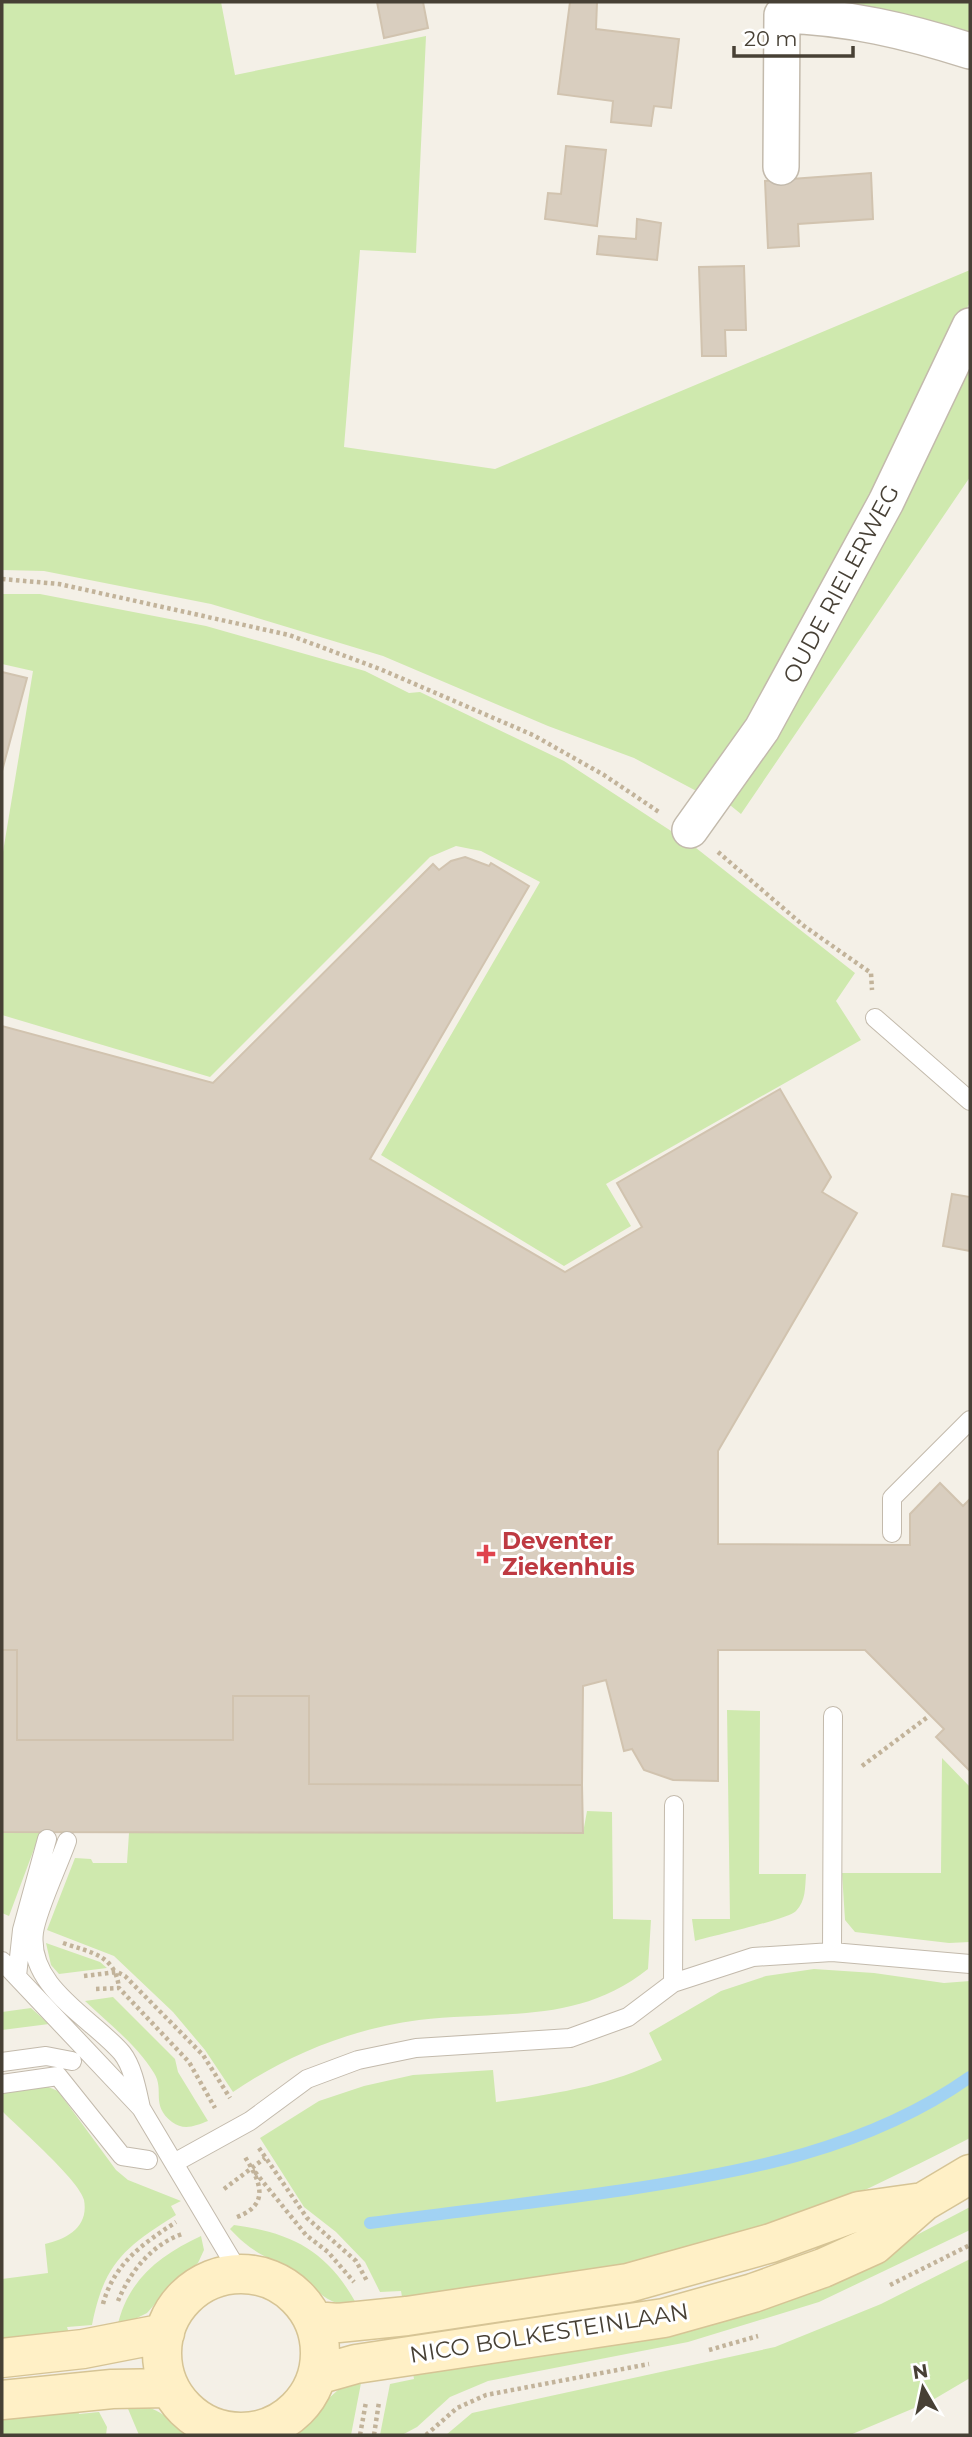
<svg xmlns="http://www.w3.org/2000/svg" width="972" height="2437" font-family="Montserrat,sans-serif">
	<rect width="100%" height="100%" fill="#f4f0e7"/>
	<path fill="#cfe9ae" d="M2,2H221L235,75L426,36L416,253L360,250L344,447L495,469L970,270V302L810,629L704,795L634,758L548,726L383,656L211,604L44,571L2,570Z
		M833,2H970V39Z
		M970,344V477L741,814L725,801Z
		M2,594H40L206,626L365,671L409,693L420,692L564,761L691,844L855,973L836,1001L861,1040L606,1184L631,1226L564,1266L381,1155L540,882L481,851L456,846L430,857L210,1077L2,1015V858L33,671L2,664Z
		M727,1710L760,1711L759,1874H806C805,1887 806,1901 796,1911C789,1919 712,1936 695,1941L692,1919H730Z
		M942,1758L970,1787V1942L949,1943L855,1932L845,1920L842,1873H941Z
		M587,1811L612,1812L613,1919L651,1920L648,1969C578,2025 502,2010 419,2020C351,2029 289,2054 233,2092L205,2050L173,2012L114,1956L47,1930L75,1858L91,1859L93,1863H127L129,1833H583Z
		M2,1832L40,1833L9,1916L2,1913Z
		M46,1943L100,1962L107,1968L59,1974L51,1965Z
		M814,1969L874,1973L944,1983L970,1981V2138C876,2186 780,2234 676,2258C586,2278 494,2288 403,2302L401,2291L380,2292L365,2262L336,2232L304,2207L260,2138L319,2101L364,2086L413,2075L493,2070L496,2102C554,2094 609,2086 662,2060L649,2033L721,1991L766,1976Z
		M113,1997L175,2059L178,2072L208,2121C195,2126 184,2131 172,2122C150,2105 165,2090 154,2073C137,2045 108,2023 85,2001Z
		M31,2008L49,2024L2,2030V2012Z
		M46,2086L58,2091L116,2170L128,2180L181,2201L171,2206L176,2215C125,2247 104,2263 92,2325L67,2327L70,2336L2,2344V2279L48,2273L45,2244C67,2239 89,2227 84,2200C80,2181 18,2127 2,2111V2092Z
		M970,2207V2230L819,2302L688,2342L488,2381L450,2397L417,2427L402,2435H380L390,2384L414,2379L412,2368L873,2258Z
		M234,2225C292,2233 327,2251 356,2303C330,2311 315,2286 296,2274C267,2256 254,2255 230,2229Z
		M201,2236L204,2250L198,2263L176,2280L147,2313L117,2328C127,2280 160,2255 201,2236Z
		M970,2259V2378L931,2401L850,2435H446L472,2413L775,2347L881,2304Z
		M362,2378L351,2435H288L348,2381Z
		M76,2403L79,2414L99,2412L107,2427L106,2435H2V2411Z
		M126,2404C154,2404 168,2417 189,2435H139Z"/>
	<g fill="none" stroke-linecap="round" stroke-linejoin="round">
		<path stroke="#a1d2f3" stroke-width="12" d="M370,2223C455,2212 540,2202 624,2190C745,2172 868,2149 970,2077"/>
	</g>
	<path fill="#d9cebf" stroke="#d1c3af" stroke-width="2" d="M377,2H423L428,28L384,38Z
		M570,2H597L596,29L679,39L671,108L654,106L651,126L611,122L613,101L558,94Z
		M566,146L606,150L597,226L545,219L548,193L561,194Z
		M871,173L873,219L798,224L799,246L768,248L765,181Z
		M637,219L661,223L657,260L597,254L599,236L636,239Z
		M744,266L746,330H725L726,356H702L699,267Z
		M2,672L27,678L2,771Z
		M465,857L489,866L491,863L529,886L370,1159L565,1272L642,1227L617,1183L780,1089L831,1177L822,1192L857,1213L718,1451V1544L910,1545V1514L940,1483L963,1506L970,1499V1771L936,1737L944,1729L865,1650H718V1781L673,1780L644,1770L632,1749L624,1751L606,1680L583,1686L582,1785L309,1784V1696H233V1740H17V1650H2V1026L213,1083L433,864L439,870L451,861Z
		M952,1194L970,1197V1251L943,1246Z
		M2,1650H17V1740H233V1696H309V1784L582,1785L583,1833L2,1832Z"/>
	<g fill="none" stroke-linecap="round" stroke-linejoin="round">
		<g stroke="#c3baac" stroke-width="20">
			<path id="lane" d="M875,1018L970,1101
				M892,1533V1498L970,1420
				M67,1841C59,1864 37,1910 34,1932C27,1987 92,2018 122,2053C133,2067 137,2090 141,2108
				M832,1952L833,1716
				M2,1961L141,2108L240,2274
				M17,1976L22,1930L47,1839
				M673,1983L674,1805
				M2,2062L46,2056L72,2061
				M2,2084L58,2076L122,2156L148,2160
				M174,2163L250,2121L307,2079L358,2060L416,2048L570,2038L628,2017L673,1983L753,1957L832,1952L970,1964"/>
		</g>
		<g stroke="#c3baac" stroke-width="38">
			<path id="street" d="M781,167L782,15C848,17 907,31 970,51
				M690,830L762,729L886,502L970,326"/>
		</g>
		<g stroke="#d6c495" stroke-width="41">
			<path id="secondary" d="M162 2353a79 79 0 1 1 158 0a79 79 0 1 1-158 0Z
				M314,2321L338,2323L407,2316L628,2283L771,2243L859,2211L923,2202
				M2,2358L83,2349L165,2333
				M317,2375L356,2364L664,2318L753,2293L823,2268L874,2245L923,2202L970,2174
				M2,2400L112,2389L170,2388"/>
		</g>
		<path stroke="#c2b39a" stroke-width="4.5" stroke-dasharray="3.5 3.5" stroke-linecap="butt" d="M2,579L59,584L289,635L380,669L533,735L604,775L659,812
			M718,852L804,926L871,973L872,990
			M862,1766L929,1716
			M63,1943C91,1953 115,1954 119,1988
			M84,1976L117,1972L125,1976L203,2055L230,2098
			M96,1989L119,1988L189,2062L215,2108
			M259,2148L307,2218L356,2261L367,2281
			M255,2172L306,2235L328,2252L354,2282
			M224,2189L265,2158
			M237,2217C271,2204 260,2181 245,2157
			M890,2285L970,2245
			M118,2301C130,2272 151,2245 182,2234
			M103,2304C114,2263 144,2243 176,2222
			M709,2350L758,2336
			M360,2435L366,2402
			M374,2435L379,2402
			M426,2435L457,2408L486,2395L649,2364"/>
		<use href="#lane" stroke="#fff" stroke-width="18"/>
		<use href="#street" stroke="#fff" stroke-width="35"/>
		<use href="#secondary" stroke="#fff0c6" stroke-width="38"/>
	</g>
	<path fill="#e0444e" stroke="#fff" stroke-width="2.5" d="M482.5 1543.5h7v7h7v7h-7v7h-7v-7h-7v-7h7z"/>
	<g text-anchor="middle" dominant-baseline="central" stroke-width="6" stroke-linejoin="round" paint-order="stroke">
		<g font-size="23" fill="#474035" stroke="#fff">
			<text transform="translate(841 584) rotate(-62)">OUDE RIELERWEG</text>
			<text transform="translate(549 2333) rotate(-9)">NICO BOLKESTEINLAAN</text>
		</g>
		<g font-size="23" font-weight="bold" fill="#be3a42" stroke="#fff" text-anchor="start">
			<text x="502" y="1541">Deventer<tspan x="502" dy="26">Ziekenhuis</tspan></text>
		</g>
	</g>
	<rect width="972" height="2437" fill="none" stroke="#474035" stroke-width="7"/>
	<g transform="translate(923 2388) rotate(351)" stroke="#ffffff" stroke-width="5" paint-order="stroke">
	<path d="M0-5L12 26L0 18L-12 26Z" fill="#474035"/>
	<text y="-10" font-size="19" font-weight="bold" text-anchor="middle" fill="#474035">N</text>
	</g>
	<path d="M734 46v10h119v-10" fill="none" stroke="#474035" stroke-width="3.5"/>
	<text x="744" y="46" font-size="21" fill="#474035" stroke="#ffffff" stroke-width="5" paint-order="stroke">20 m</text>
</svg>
